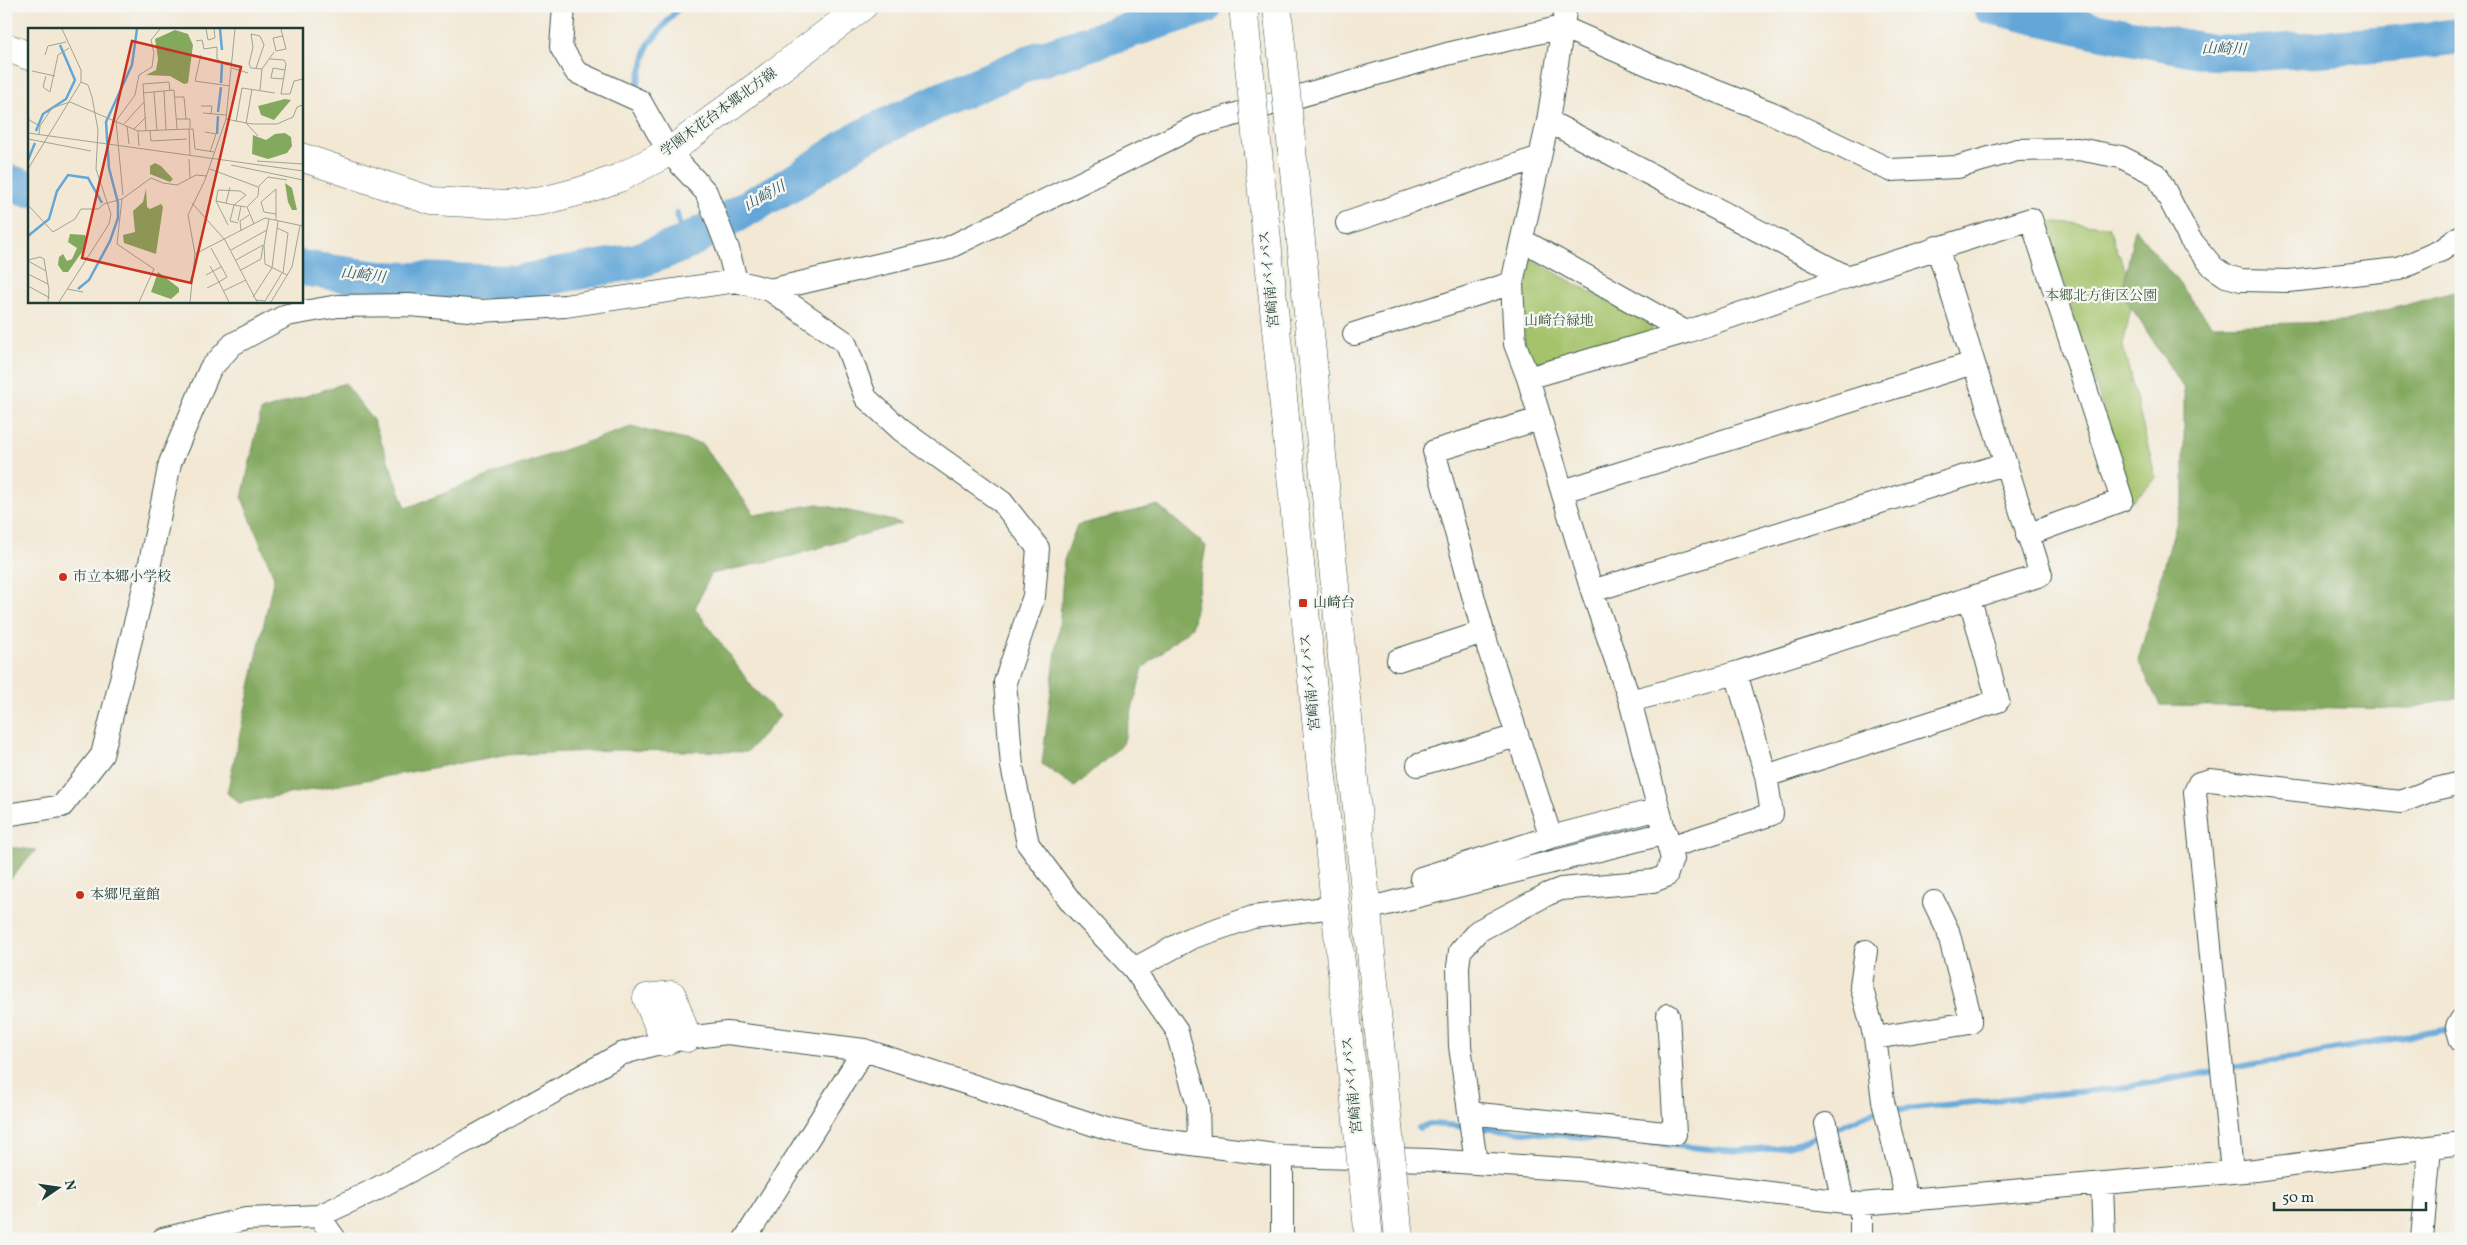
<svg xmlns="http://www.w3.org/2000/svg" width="2467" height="1245" font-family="Vollkorn,'Noto Serif JP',serif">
	<rect width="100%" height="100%" fill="#f6f6f2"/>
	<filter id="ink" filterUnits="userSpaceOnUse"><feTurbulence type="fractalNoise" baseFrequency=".02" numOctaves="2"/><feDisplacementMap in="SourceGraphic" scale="10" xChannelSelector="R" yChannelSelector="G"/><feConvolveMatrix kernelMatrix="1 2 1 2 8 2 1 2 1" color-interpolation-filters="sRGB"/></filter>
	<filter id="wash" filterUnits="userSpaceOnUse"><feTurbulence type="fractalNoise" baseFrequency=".0096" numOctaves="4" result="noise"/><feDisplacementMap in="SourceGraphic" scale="20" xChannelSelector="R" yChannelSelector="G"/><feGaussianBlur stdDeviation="1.12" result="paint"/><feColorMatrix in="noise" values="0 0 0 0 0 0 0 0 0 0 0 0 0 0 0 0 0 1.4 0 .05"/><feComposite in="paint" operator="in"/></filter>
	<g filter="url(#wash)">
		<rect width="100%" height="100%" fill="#f2e8d4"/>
		<path fill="#a4c36b" stroke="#628050" d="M2044,221L2108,226L2134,293L2123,346L2156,479L2132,501Z
			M1530,259L1653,326L1651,336L1541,369L1525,360L1522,267Z"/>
		<path fill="#83a95f" stroke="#51734a" d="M2135,228L2212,325L2342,322L2461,290V697L2406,709L2160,705L2138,661L2184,495V389L2122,293Z
			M345,383L373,420L406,508L499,472L631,427L702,444L755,515L818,504L902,523L792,556L711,574L695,608L753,688L780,716L747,752L614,750L504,755L239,803L227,793L274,577L242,498L261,411Z
			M1158,505L1206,546L1192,627L1143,668L1123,744L1075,787L1042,764L1060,618L1064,560L1077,525Z
			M6,847L36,850L6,884Z"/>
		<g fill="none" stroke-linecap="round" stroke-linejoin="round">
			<path stroke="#63a7d8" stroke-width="6" d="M636,90L648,45L680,6
				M677,213L683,244
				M1419,1128L1429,1124L1447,1125C1515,1131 1583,1137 1651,1143C1695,1147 1744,1156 1787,1146C1817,1138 1845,1125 1872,1112L2127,1087L2455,1028"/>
			<path stroke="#63a7d8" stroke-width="36" d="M1990,6L2098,31L2211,52L2259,53L2389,44L2461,36
				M6,181L29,189
				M301,268L379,279L517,283L637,261L683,244L799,179L858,139L941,100L1034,61L1205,6"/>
		</g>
	</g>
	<g filter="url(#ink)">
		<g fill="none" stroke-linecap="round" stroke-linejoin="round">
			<g stroke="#3f574c" stroke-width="24">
				<path id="street" d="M564,6L561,47L576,72L640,101L669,152L706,192L728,249L736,281
					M1548,121L1847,277
					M1347,223L1540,157
					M1522,240L1686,332
					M770,290L946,249L1198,125L1447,54L1562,27L1656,68L1772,113L1890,170L1958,167L2017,150L2078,149L2121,157L2157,175L2190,239L2213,267L2226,276L2241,280L2289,281L2399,269L2442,250L2461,236
					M1354,334L1512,283
					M1528,378L1686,332L1847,277L2031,219L2122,500L2027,535
					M1539,419L1434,451L1483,632L1551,837
					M1563,491L1973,363
					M1592,591L2004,464
					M1398,660L1483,632
					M1630,701L1736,673L2041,575L1937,247
					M1418,765L1517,736
					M1766,776L1998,701L1970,599
					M6,815L62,806L102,755L150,563L170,463L210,369L233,344L287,315L338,306L409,305L481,311L565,306L736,281L770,290L845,342L866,398L901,430L1002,502L1038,548L1034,596L1005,682L1012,766L1028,844L1072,903L1134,969L1176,1029L1198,1105L1199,1144
					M1670,847L1772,814L1766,776L1736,673
					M1421,878L1551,837L1659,809
					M1367,909L1666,833
					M1866,951L1861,985L1875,1038L1883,1101L1907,1200
					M1134,969L1191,938L1253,917L1334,907
					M2461,1020L2457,1027L2461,1041
					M1875,1038L1970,1023V1016L1948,931L1934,902
					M1469,1113L1675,1134L1668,1015
					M1826,1124L1843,1202
					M1476,1163L1460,1046L1458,967L1460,951L1478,931L1548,894L1561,889L1653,881L1666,876L1672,859L1630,701L1592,591L1528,378L1515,344L1512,283L1548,121L1566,6
					M2232,1172L2195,792L2199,783L2210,780L2401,802L2432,790L2461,783
					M2102,1185L2104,1239
					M319,1216L335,1239
					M163,1239L246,1219L319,1216L372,1191L472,1138L621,1054L652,1045L687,1038L727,1033L864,1050L1107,1129L1146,1138L1282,1156L1429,1160L1580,1170L1861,1204L2255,1170L2461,1143
					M745,1239L864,1050
					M1282,1239V1156
					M1861,1239V1204
					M2422,1239L2430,1147"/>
			</g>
			<g stroke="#3f574c" stroke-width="29">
				<path id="secondary" d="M6,47L29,56
					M301,157L432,201L506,205L542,201L581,191L619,178L669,152L863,6
					M665,1042L647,998L672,995L687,1038"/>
			</g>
			<g stroke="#3f574c" stroke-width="29">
				<path id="highway" d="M1292,150L1379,1033
					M1258,153L1348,1031"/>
			</g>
			<use href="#street" stroke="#fff" stroke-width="22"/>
			<use href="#secondary" stroke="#fff" stroke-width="28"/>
			<use href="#highway" stroke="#fff" stroke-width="28"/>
			<g stroke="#3f574c" stroke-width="29" stroke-linecap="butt">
				<path id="highway-bridge" d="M1243,6L1258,153
					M1277,6L1292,150
					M1348,1031L1369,1239
					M1379,1033L1399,1239"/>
			</g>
			<use href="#highway-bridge" stroke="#fff" stroke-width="28"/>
		</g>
	</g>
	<g fill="#c8321e" stroke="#f6f6f2" stroke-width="2">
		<circle cx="63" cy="577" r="5"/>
		<rect x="1298" y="598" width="10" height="10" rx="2.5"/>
		<circle cx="80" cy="895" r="5"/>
	</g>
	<g text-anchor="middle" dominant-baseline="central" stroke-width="4.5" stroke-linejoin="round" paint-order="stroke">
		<g font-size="14" fill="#1f3d34" stroke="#f6f6f2">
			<text transform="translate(719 113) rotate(-36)">学園木花台本郷北方線</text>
			<text transform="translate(1270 279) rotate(-96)">宮崎南バイパス</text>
			<text transform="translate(1311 682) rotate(-96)">宮崎南バイパス</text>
			<text transform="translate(1353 1085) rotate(-96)">宮崎南バイパス</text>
		</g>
		<g font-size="14" fill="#405e42" stroke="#f6f6f2">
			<text x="2101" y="296">本郷北方街区公園</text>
			<text x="1559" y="321">山崎台緑地</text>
		</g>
		<g font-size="14" fill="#1f3d34" stroke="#f6f6f2" text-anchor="start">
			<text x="73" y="577">市立本郷小学校</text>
			<text x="1313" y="603">山崎台</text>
			<text x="90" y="895">本郷児童館</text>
		</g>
		<g font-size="15" font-style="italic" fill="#335d65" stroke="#f6f6f2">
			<text transform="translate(2224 50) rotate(2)">山崎川</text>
			<text transform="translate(765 197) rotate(-29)">山崎川</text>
			<text transform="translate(363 276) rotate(7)">山崎川</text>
		</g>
	</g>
	<g transform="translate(28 28)">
		<rect width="275" height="275" fill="#f2e8d4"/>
		<path d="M147,2L160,6L165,17L160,55L156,56L142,48L118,47L128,42L130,31L127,11ZM257,71L263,72L246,92L233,87L230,78ZM257,105L263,109L264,118L259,125L240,131L224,126L225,107L238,112L247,106ZM127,135L133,138L145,151L142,154L122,146V138ZM257,155L264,160L269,182H264L260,174ZM118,161L119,179L122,181L133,176L135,179L128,226L96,215L95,207L107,204L105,183L115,174ZM42,206L57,207L58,210L54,224L40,244H35L30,237L31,229L35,226L39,233L44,231L49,220L40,214ZM130,244L151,260V264L143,271L123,264Z" fill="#83a95f"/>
		<path fill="none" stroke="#63a7d8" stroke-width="2.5" d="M192,1L194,22M193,55L194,36M190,84L193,59M8,103L15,86L38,71L47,52L32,17M189,106L190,88M0,132L7,115M0,208L21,191L29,163L40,147L60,150L74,175M50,261L61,252L82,213L90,190V175L81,140L78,94L104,37L109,1"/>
		<path fill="none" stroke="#9ea494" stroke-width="1" d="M178,1L180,12L187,10L186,1M253,1L258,21L248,23L245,10L255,8M168,13L174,12L176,21L189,19V31L194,35H204M17,27L20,18L38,14M173,27L167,53L202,58M242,31L256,32L258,36L253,66H262L266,53L275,51M204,40L220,45M228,40L236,17L232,8L223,6L225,19L221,36L223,40L234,41M4,43L27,48M18,48L15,59L22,64L30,27L41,20M256,51L243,50L245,40L257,42M232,62L234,41L246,24M136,63L138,102M126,64L129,103M115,65L146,62L149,101M147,69H156L158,91M173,78H184L183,86M175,85L198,87M0,88L1,92L12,98M148,91H162V100M198,91L224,96H249L265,89L269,79L275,77M208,94L214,60L247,65M96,96L116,74M218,96L224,61M219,96L230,108M99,98L101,116M106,101L118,89M161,101H165L167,121L186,124M161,101L162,127M110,103L111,118M118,103L115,56L141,54L142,63M122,103L123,113L159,111M177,104L188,106L182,124M0,105L275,143M11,106L12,98L24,80L42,74L110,103L161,101M0,111L63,123M161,131L162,150M229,133L275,136M203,137L275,152M0,141L53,54V42L34,1M182,141L230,159M190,162L212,163L218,167L206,177L188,173ZM95,167L88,93L107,67L111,47L124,39L126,25L123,12L132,1M188,173L200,197M164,175L197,212L229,274M198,175L202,159M0,177L25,204L47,191L53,181H70L76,176L94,171M241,191L236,217L237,236L259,247M248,192V161L233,174L236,184L248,186M210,193L213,178M210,195L202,193L206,177L218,179M226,196L219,179L230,168L231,158L240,149L259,152M249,200L260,205L255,245M213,203L212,193L221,187M183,220L199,249L191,254L201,274M203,222L239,202M167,226L237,190L275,198M0,232L12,229L16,231L21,262L20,274M208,232L235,217M0,233L18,243M213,242L233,231L235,217M0,246L20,256M178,247L193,239M0,258L22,270M179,260L191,254L182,238M39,261L55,264M195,263L218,252M225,269L244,240L250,193M228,272L237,273L254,245M31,274L81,196L83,186L68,141L70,102L64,69L60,57L53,54M111,274L126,241L89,216L94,171L123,150L135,155L149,157L168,147L179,148M162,274L167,226L160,187L177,152L198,91L207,1M243,274L264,239L272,198"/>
		<path fill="#c8321e" fill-opacity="0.15" stroke="#c8321e" stroke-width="2.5" d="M104,13L213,39L163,255L54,230Z"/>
		<rect width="275" height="275" fill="none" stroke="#1f3d34" stroke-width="2.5"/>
	</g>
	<rect width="2467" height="1245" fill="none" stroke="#f6f6f2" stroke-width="25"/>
	<g transform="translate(58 1188) rotate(77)" stroke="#f6f6f2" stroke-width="4" paint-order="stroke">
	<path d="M0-4L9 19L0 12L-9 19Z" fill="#1f3d34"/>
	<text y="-8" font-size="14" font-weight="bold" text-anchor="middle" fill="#1f3d34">N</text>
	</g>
	<path d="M2274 1202v8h152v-8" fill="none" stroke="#1f3d34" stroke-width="2.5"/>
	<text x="2282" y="1202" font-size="15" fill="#1f3d34" stroke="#f6f6f2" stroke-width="4" paint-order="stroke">50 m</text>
</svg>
